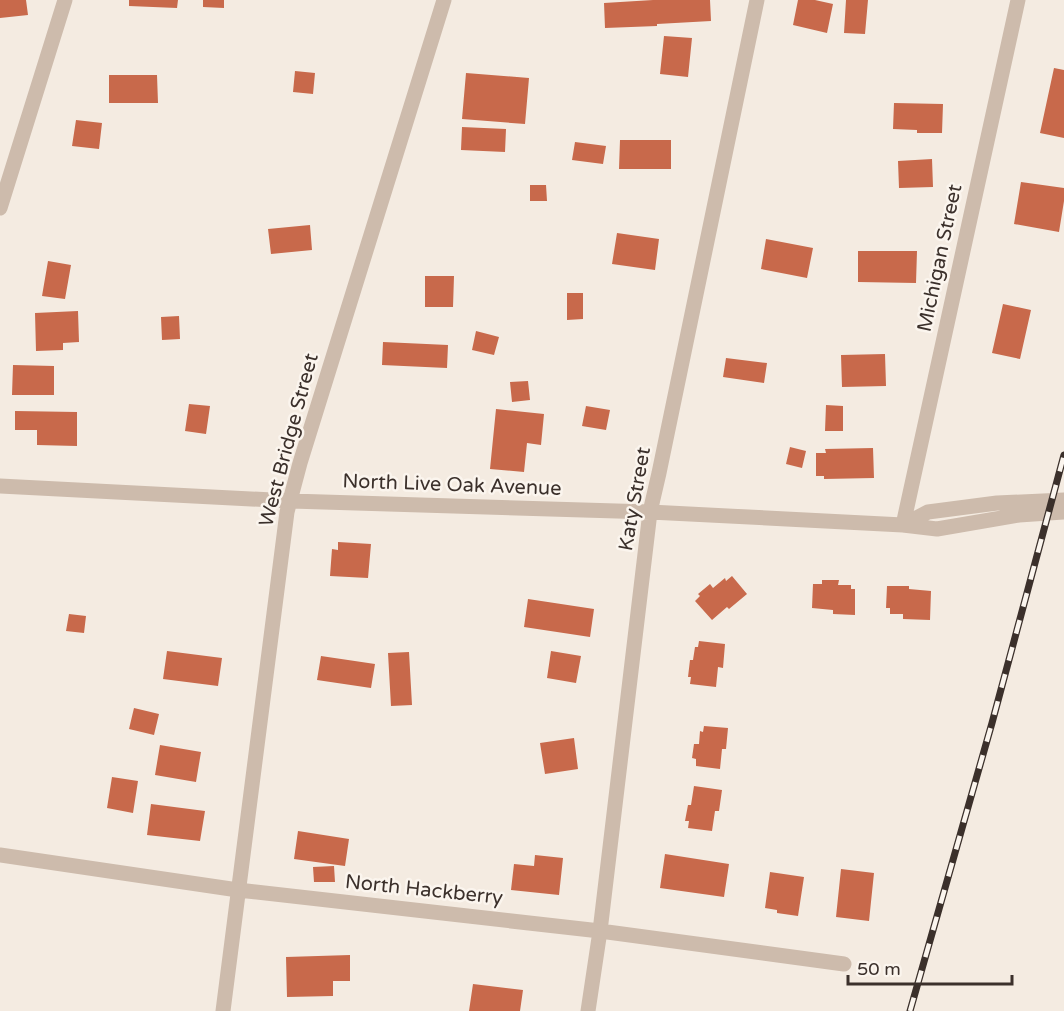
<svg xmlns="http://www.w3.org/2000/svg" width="1064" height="1011" font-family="'Varela Round',sans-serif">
	<rect width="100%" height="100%" fill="#f4ebe1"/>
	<path fill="#c8694b" d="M0,0H26L28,15L0,18Z
		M129,0H178L177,8L129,6Z
		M203,0H224V8L203,7Z
		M653,0H710L711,21L657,24V26L605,28L604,3Z
		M798,0H815L833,4L827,33L793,25Z
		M846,0H868L865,34L844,33Z
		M664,36L692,38L688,77L660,74Z
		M1054,68L1064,70V138L1040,133Z
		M295,71L315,73L313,94L293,92Z
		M466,73L529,78L525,124L462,119Z
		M109,75H157L158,103H109Z
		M894,103L943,104L942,133H917V130L893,129Z
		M76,120L102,123L99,149L72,146Z
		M462,127L506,129L505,152L461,150Z
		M620,140H671V169H619Z
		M575,142L606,146L603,164L572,160Z
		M932,159L933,187L899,188L898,161Z
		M1021,182L1064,188V201L1059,232L1014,224Z
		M530,185H546L547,201H530Z
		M310,225L312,250L271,254L268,229Z
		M617,233L659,239L655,270L612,264Z
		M766,239L813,248L807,278L761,269Z
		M858,251H917L916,283L858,282Z
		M48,261L71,265L65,299L42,296Z
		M425,276H454L453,307H425Z
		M567,293H583V319L567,320Z
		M1003,304L1031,310L1020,359L992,353Z
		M78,311L79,342L63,343V350L36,351L35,313Z
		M179,316L180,339L162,340L161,317Z
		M476,331L499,337L494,355L472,350Z
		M383,342L448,345L447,368L382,365Z
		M885,354L886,386L842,387L841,355Z
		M726,358L767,363L764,383L723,377Z
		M13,365L54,366V395H12Z
		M528,381L530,400L512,402L510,382Z
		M189,404L210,406L206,434L185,431Z
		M826,405L843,406V431H825Z
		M586,406L610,410L606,430L582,426Z
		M496,409L544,414L541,445L527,443L524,472L490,469Z
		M15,411L77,412V446L37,445V430H15Z
		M790,447L806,451L802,468L786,464Z
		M873,448L874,478L824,479V476H816V453H826L825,449Z
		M338,542L371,544L368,578L330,576L332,549L338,550Z
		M732,576L747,594L729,609L727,607L712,620L695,601L700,596L698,594L710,584L713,588L725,578L726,581Z
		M822,580H839L838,585H851V589H855V615L833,614V610L812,608L813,584H822Z
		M887,586H909V589L931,591L930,620L903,619V614H890V608H886Z
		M528,599L594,609L590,637L524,627Z
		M69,614L86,616L84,633L66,631Z
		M699,641L725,644L723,668L718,667L716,687L690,684L691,677H688L690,660H693L695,647H698Z
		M167,651L222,658L218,686L163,679Z
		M551,651L581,656L576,683L547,678Z
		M409,652L412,705L391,706L388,653Z
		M321,656L375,664L371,688L317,680Z
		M134,708L159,714L154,735L129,729Z
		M704,726L728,728L726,749H722L720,769L696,766V759L692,758L694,744H699L700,731L703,732Z
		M574,738L578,769L545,774L540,743Z
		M160,745L201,752L196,782L155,775Z
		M112,777L138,781L133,813L107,808Z
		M694,786L722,790L719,811H715L712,831L688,828L689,821H685L688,805H691Z
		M151,804L205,811L200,841L147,835Z
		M298,831L349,839L345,866L294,859Z
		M665,854L729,864L724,897L660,888Z
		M535,855L563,858L559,895L511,890L514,864L534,866Z
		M334,866L335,882H314L313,867Z
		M841,869L874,873L869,921L836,917Z
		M770,872L804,877L798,916L777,913V910L765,908Z
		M350,955V981H333V996L287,997L286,957Z
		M473,984L523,990L520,1011H469Z"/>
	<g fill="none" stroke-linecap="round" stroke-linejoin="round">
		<path stroke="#cdbbac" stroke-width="15" d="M0,208L65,0
			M0,486L291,501L650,512L903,525L937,529L1019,515L1064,512
			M903,525L1018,0
			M903,525L928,512L997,503L1064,500
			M0,855L238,890L600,931L844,964
			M223,1011L287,512L300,463L444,0
			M588,1011L600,931L650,512L659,473L757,0"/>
		<g stroke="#3b302b" stroke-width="7">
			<path id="rail" d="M910,1011L992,723L1064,455"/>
		</g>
		<use href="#rail" stroke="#fbf5ee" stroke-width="4.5" stroke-dasharray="14" stroke-linecap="butt"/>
	</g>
	<g text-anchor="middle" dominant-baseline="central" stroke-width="5" stroke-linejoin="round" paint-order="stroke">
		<g font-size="20" fill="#3b302b" stroke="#fbf5ee">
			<text transform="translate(940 258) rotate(-78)">Michigan Street</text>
			<text transform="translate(289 440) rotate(-75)">West Bridge Street</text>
			<text transform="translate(452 485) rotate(2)">North Live Oak Avenue</text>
			<text transform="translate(635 499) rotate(-80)">Katy Street</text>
			<text transform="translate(424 890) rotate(6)">North Hackberry</text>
		</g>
	</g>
	<path d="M848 975v9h164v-9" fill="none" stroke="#3b302b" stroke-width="3"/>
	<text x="857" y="975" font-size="18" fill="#3b302b" stroke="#fbf5ee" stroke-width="4.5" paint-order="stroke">50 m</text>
</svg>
